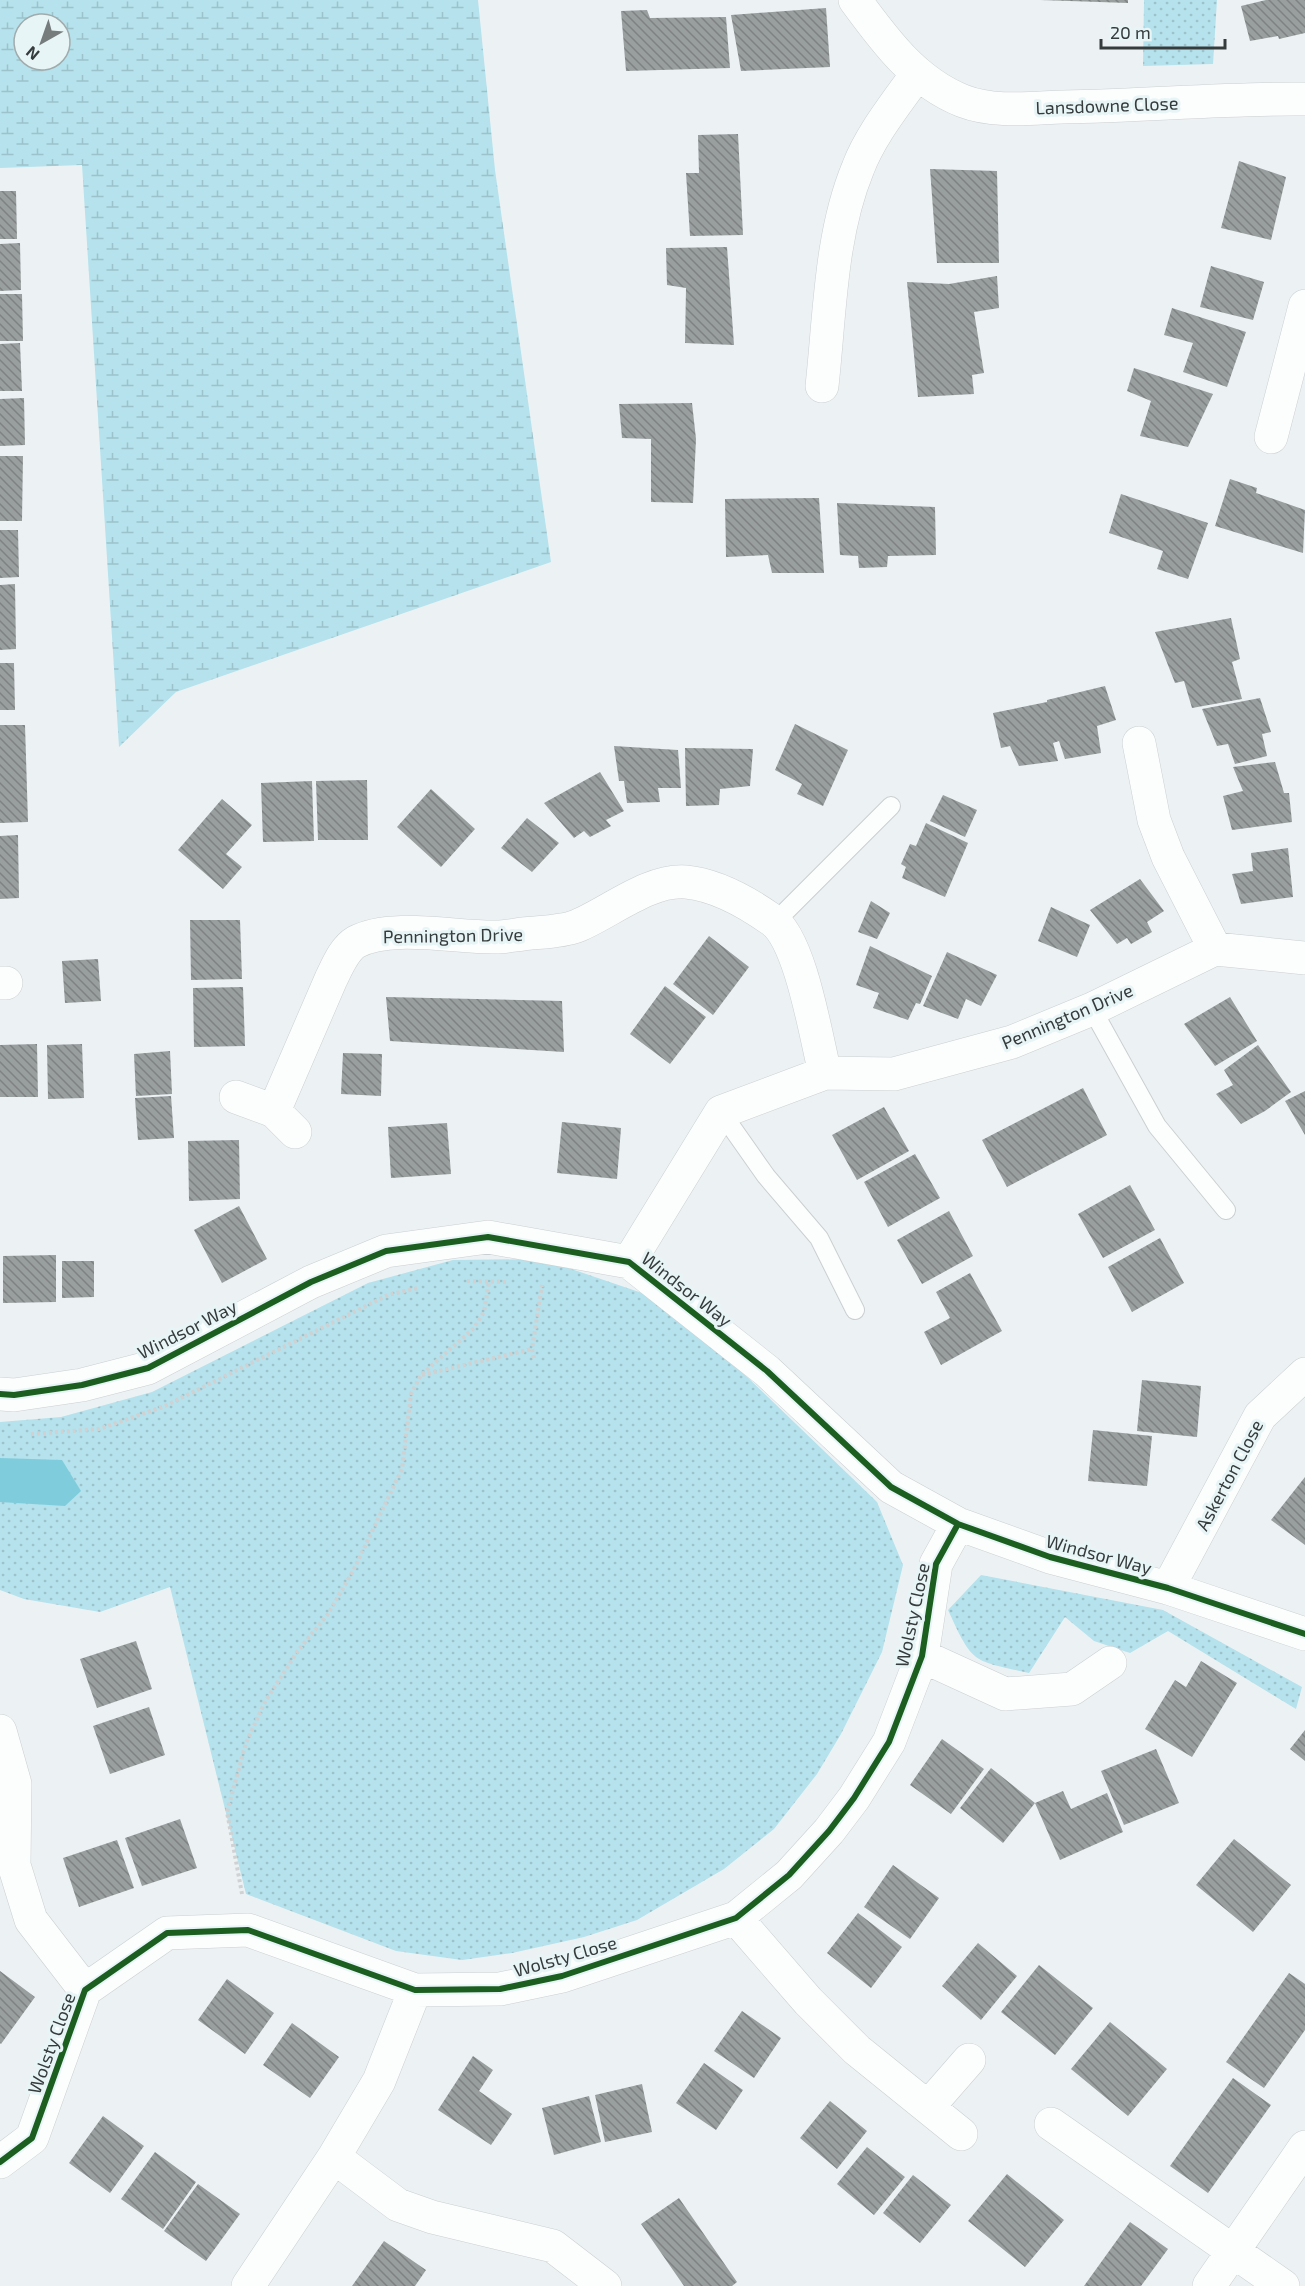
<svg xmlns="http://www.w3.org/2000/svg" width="1305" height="2286" font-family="'Exo 2',sans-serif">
	<defs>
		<pattern id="grass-dots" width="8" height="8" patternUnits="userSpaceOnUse" patternTransform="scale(1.5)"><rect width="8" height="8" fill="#b5e2ec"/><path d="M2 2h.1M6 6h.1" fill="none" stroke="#9cc3cb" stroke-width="1.8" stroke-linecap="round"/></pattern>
		<pattern id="wetland-marsh" width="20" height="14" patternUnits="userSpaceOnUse" patternTransform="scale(1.5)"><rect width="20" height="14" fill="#b5e2ec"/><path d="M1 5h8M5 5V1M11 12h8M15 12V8" fill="none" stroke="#9cc3cb"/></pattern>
		<pattern id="building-back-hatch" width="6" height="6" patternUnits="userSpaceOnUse" patternTransform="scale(1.5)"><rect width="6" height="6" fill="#999e9f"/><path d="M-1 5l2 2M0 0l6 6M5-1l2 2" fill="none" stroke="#7e8283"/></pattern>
	</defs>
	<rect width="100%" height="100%" fill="#ecf2f4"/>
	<path fill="url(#grass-dots)" d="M1144,0H1217L1213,64L1143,66Z
		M542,1259L645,1294L741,1371L877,1502L903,1565L882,1652L841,1734L817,1774L774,1829L724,1869L637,1920L584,1937L512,1953L462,1960L396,1951L246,1894L170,1587L100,1612L24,1599L0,1590V1422L61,1417L152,1392L368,1283L453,1260Z
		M981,1575L1163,1610L1302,1687L1296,1709L1168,1631L1130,1653L1094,1641L1065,1617L1029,1673C971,1660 973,1664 948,1610Z"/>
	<path fill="url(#wetland-marsh)" fill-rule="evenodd" d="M0,0H478L495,170L551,562L176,692L119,747L82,165L0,168ZM24,24H60V60H24Z"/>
	<path fill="#7fcddc" d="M0,1458L62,1460L81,1491L65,1506L0,1502Z"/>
	<path fill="url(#building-back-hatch)" d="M1040,0H1128V3Z
		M1266,0H1305V33L1279,39L1278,36L1250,41L1241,6Z
		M826,8L830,67L741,71L731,15Z
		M647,10L650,18L726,17L730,68L626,71L621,11Z
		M738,134L743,235L690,236L686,173H699L698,135Z
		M1239,161L1286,177L1271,240L1221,228Z
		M930,169L997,171L999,263H937Z
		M0,191H16L17,239H0Z
		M20,243L21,290L0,291V244Z
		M727,247L734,345L685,343L686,288L667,285L666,248Z
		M1211,266L1264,282L1253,320L1200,307Z
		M997,276L999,308L974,312L984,373L972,375L974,394L918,397L907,282L949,284Z
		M0,294H22L23,341H0Z
		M1172,308L1246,332L1227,387L1183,372L1193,343L1164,335Z
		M20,343L22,391H0V344Z
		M1134,368L1213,394L1188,447L1140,436L1151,401L1127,391Z
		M24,398L25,445L0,446V399Z
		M692,403L696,439L693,503L651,502V439L622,438L619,404Z
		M0,456H23L22,521H0Z
		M1230,479L1257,488L1256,493L1305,510L1303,553L1215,526Z
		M1121,494L1208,523L1188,579L1157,569L1163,551L1109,533Z
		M819,498L824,573H772L768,555L726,557L725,499Z
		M837,503L935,507L936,555L888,556L887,567L859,568L858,556L840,555Z
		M0,530H18L19,577L0,578Z
		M15,584L16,649L0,650V585Z
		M1231,618L1240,659L1232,662L1242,699L1192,708L1184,681L1175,683L1155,632Z
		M0,663H14L15,710H0Z
		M1105,686L1116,720L1097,726L1101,753L1065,759L1059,741L1053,743L1058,761L1019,766L1010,746L1001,748L993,713L1047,702V700Z
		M1260,698L1271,732L1262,734L1267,756L1235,764L1228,744L1217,746L1202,709Z
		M795,724L848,750L823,806L797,794L802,784L775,770Z
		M0,725H25L28,822L0,823Z
		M614,746L678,750L681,788H658L660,802L627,803L624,781H619Z
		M685,748L753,749L750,786L720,789L719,805L686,806Z
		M1275,762L1284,793H1289L1292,822L1232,830L1223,796L1243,791L1233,767Z
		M600,772L624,811L606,820L611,826L590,837L584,831L574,838L544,803Z
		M367,780L368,840H318L316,781Z
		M312,781L314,841L263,842L261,783Z
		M431,789L475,829L441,867L397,827Z
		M943,795L977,810L965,837L930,821Z
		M222,799L252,825L226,854L242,867L223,889L178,850Z
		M527,818L559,843L532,872L501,848Z
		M926,823L968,843L945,897L902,878L906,867L901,864L910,844L916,846Z
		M18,835L19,898L0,899V836Z
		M1288,848L1293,897L1241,904L1232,874L1253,871L1251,853Z
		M1140,879L1164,911L1147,922L1152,932L1131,944L1127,938L1117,944L1090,910Z
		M871,901L890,913L877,939L858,932Z
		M1051,907L1090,925L1077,957L1038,941Z
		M190,920H240L242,979L191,980Z
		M709,936L749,967L713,1015L673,984Z
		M870,946L932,976L920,1004L916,1003L908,1020L873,1008L879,993L856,985Z
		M947,952L997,975L981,1006L966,999L958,1019L923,1006Z
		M98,959L101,1001L65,1003L62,961Z
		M665,986L706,1017L670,1064L630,1034Z
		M243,987L245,1046L194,1047L193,988Z
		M386,997L562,1001L564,1052L390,1041Z
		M1230,997L1257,1041L1215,1066L1184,1024Z
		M37,1044L38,1097H0V1045Z
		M82,1044L84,1098L48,1099L47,1045Z
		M1258,1045L1291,1092L1265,1111L1241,1124L1216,1094L1233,1085L1224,1070Z
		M170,1051L172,1094L136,1096L134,1054Z
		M343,1053L382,1054L381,1096L341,1094Z
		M1083,1088L1107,1135L1007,1187L982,1140Z
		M1305,1091V1135L1285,1101Z
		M171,1096L174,1138L138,1140L135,1098Z
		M884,1107L909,1151L857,1180L832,1135Z
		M562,1122L621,1128L617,1179L557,1173Z
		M447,1123L451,1174L391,1178L388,1127Z
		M239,1140L240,1199L189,1201L188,1141Z
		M915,1154L940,1198L888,1227L864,1182Z
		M1130,1185L1155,1230L1103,1258L1078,1214Z
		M239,1206L267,1259L222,1283L194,1230Z
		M949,1211L973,1256L922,1284L897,1240Z
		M1160,1238L1184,1283L1132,1312L1108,1267Z
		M56,1255V1302L3,1303V1256Z
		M62,1261H94V1297L62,1298Z
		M970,1273L1002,1331L941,1365L924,1332L950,1318L936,1292Z
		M1142,1380L1201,1386L1197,1437L1137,1431Z
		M1093,1430L1152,1436L1147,1486L1088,1481Z
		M1305,1477V1545L1271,1520Z
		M136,1641L152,1689L97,1708L80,1659Z
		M1201,1661L1237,1683L1192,1757L1145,1729L1175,1680L1186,1687Z
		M149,1707L165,1755L110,1774L93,1726Z
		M1305,1730V1761L1290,1749Z
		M942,1739L984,1769L951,1814L910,1785Z
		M1156,1749L1179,1803L1124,1825L1101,1771Z
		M991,1768L1035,1803L1063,1791L1071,1809L1107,1793L1123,1832L1060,1860L1035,1803L1003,1843L960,1808Z
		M180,1819L197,1868L142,1886L125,1838Z
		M1234,1839L1291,1885L1253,1932L1196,1885Z
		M117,1840L134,1888L79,1907L63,1858Z
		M893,1865L939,1898L910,1939L864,1907Z
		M858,1913L902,1947L871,1988L827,1953Z
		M978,1943L1017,1976L981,2020L942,1986Z
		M1039,1965L1093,2008L1055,2055L1001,2012Z
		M0,1971L35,1997L1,2044L0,2043Z
		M1289,1973L1305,1984V2030L1264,2088L1226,2062Z
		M227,1979L274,2013L245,2054L198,2020Z
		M742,2011L781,2038L754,2078L714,2051Z
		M1110,2022L1167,2069L1128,2116L1071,2069Z
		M292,2023L339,2057L310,2098L263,2065Z
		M473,2056L493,2070L479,2091L512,2114L491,2145L438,2110Z
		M704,2063L743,2090L716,2130L676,2103Z
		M1233,2078L1271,2105L1208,2193L1170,2166Z
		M642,2084L652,2132L605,2142L595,2095Z
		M589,2096L601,2142L554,2155L542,2108Z
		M830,2101L867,2131L837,2169L800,2138Z
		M103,2116L144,2146L110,2193L69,2163Z
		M867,2147L905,2177L874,2215L837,2184Z
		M155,2152L196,2182L163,2229L121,2199Z
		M1007,2174L1064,2220L1025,2267L968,2221Z
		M913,2175L951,2205L920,2243L883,2213Z
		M198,2184L240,2214L206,2261L164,2231Z
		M679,2198L737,2282L732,2286H684L641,2224Z
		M1130,2222L1168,2249L1141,2286H1084Z
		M384,2241L426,2270L415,2286H352Z"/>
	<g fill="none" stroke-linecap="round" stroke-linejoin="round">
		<g stroke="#cbcfd1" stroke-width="20">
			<path id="service" d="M775,922L891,806
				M1092,1009L1157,1126L1226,1210
				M721,1112L766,1176L819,1238L855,1310"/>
		</g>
		<g stroke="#cbcfd1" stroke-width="34">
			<path id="minor" d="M855,0C885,41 915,82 963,101C994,113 1031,108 1063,107C1144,106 1224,98 1305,99
				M822,386C830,314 830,236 858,168C871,134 896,104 917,74
				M1271,437L1305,306
				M1139,743L1154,820L1168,857L1215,949
				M0,983H6
				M236,1097L274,1111L295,1132
				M274,1111L331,979C337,967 344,949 356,942C391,923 457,938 496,937C505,937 514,935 523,934C540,932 562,932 577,926C609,913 649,879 686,882C717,885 748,903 772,920C801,940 816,1038 825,1073
				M629,1262L721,1112L825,1073L894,1074L1012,1042L1092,1009L1215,949L1305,958
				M0,1394L14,1395L82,1385L148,1368L311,1282L386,1251L488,1237L629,1262L767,1371L891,1487L958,1524L1050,1557L1168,1588L1305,1634
				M1168,1588L1260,1416L1305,1374
				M922,1656L1005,1694L1072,1689L1110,1663
				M0,1731L15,1784L14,1865L31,1920L85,1990
				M736,1918L808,2001L857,2050L961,2134
				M928,2107L969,2060
				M1051,2124L1283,2286
				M334,2157L398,2205L432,2217L553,2246L605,2286
				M0,2162L32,2138L85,1990L167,1933L248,1930L415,1990L500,1989L562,1976L736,1918L789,1875L829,1831L854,1798L889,1742L922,1656L936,1564L958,1524
				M248,2286L334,2157L379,2081L415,1990
				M1209,2286L1305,2147"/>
		</g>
		<path stroke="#cfd1d2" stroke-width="4" stroke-dasharray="3 3" stroke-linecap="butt" d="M467,1281L507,1282
			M534,1358L532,1349L542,1285
			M422,1375L532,1349
			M31,1434L99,1429L165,1406L388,1295L418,1288
			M242,1894L227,1812L246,1743L265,1702L297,1652L328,1614L353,1571L402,1469L411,1394L421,1375L473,1329L484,1312L489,1282"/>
		<use href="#service" stroke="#fcfdfd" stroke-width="18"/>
		<use href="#minor" stroke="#fcfdfd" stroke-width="33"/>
		<g stroke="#e8f5f7" stroke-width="10">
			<path id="cycleway" d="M0,1394L14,1395L82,1385L148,1368L311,1282L386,1251L488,1237L629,1262L767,1371L891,1487L958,1524L1050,1557L1168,1588L1305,1634
				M0,2162L32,2138L85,1990L167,1933L248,1930L415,1990L500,1989L562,1976L736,1918L789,1875L829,1831L854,1798L889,1742L922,1656L936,1564L958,1524"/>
		</g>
		<use href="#cycleway" stroke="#1b5e20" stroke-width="6"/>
	</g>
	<g text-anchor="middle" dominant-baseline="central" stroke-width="6" stroke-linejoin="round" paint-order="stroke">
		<g font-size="18" fill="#363b3c" stroke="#e8f5f7">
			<text transform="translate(1107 105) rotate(-2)">Lansdowne Close</text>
			<text transform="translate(453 935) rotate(-1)">Pennington Drive</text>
			<text transform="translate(1067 1016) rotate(-23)">Pennington Drive</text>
			<text transform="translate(687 1289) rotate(38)">Windsor Way</text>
			<text transform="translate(187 1329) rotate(-27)">Windsor Way</text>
			<text transform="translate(1229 1475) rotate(-62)">Askerton Close</text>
			<text transform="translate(1099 1554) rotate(15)">Windsor Way</text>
			<text transform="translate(912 1615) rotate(-78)">Wolsty Close</text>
			<text transform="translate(565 1956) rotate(-16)">Wolsty Close</text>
			<text transform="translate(51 2043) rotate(-70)">Wolsty Close</text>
		</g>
	</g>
	<g transform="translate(42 42) rotate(220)"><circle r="28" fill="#e8f5f7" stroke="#a1abac" stroke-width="1.5"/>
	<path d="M0-4.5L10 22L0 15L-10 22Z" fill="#767b7c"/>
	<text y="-9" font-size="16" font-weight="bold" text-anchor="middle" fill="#363b3c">N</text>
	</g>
	<path d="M1101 39v9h124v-9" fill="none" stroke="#363b3c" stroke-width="3"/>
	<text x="1110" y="39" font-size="18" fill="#363b3c" stroke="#e8f5f7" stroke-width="4.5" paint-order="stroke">20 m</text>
</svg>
